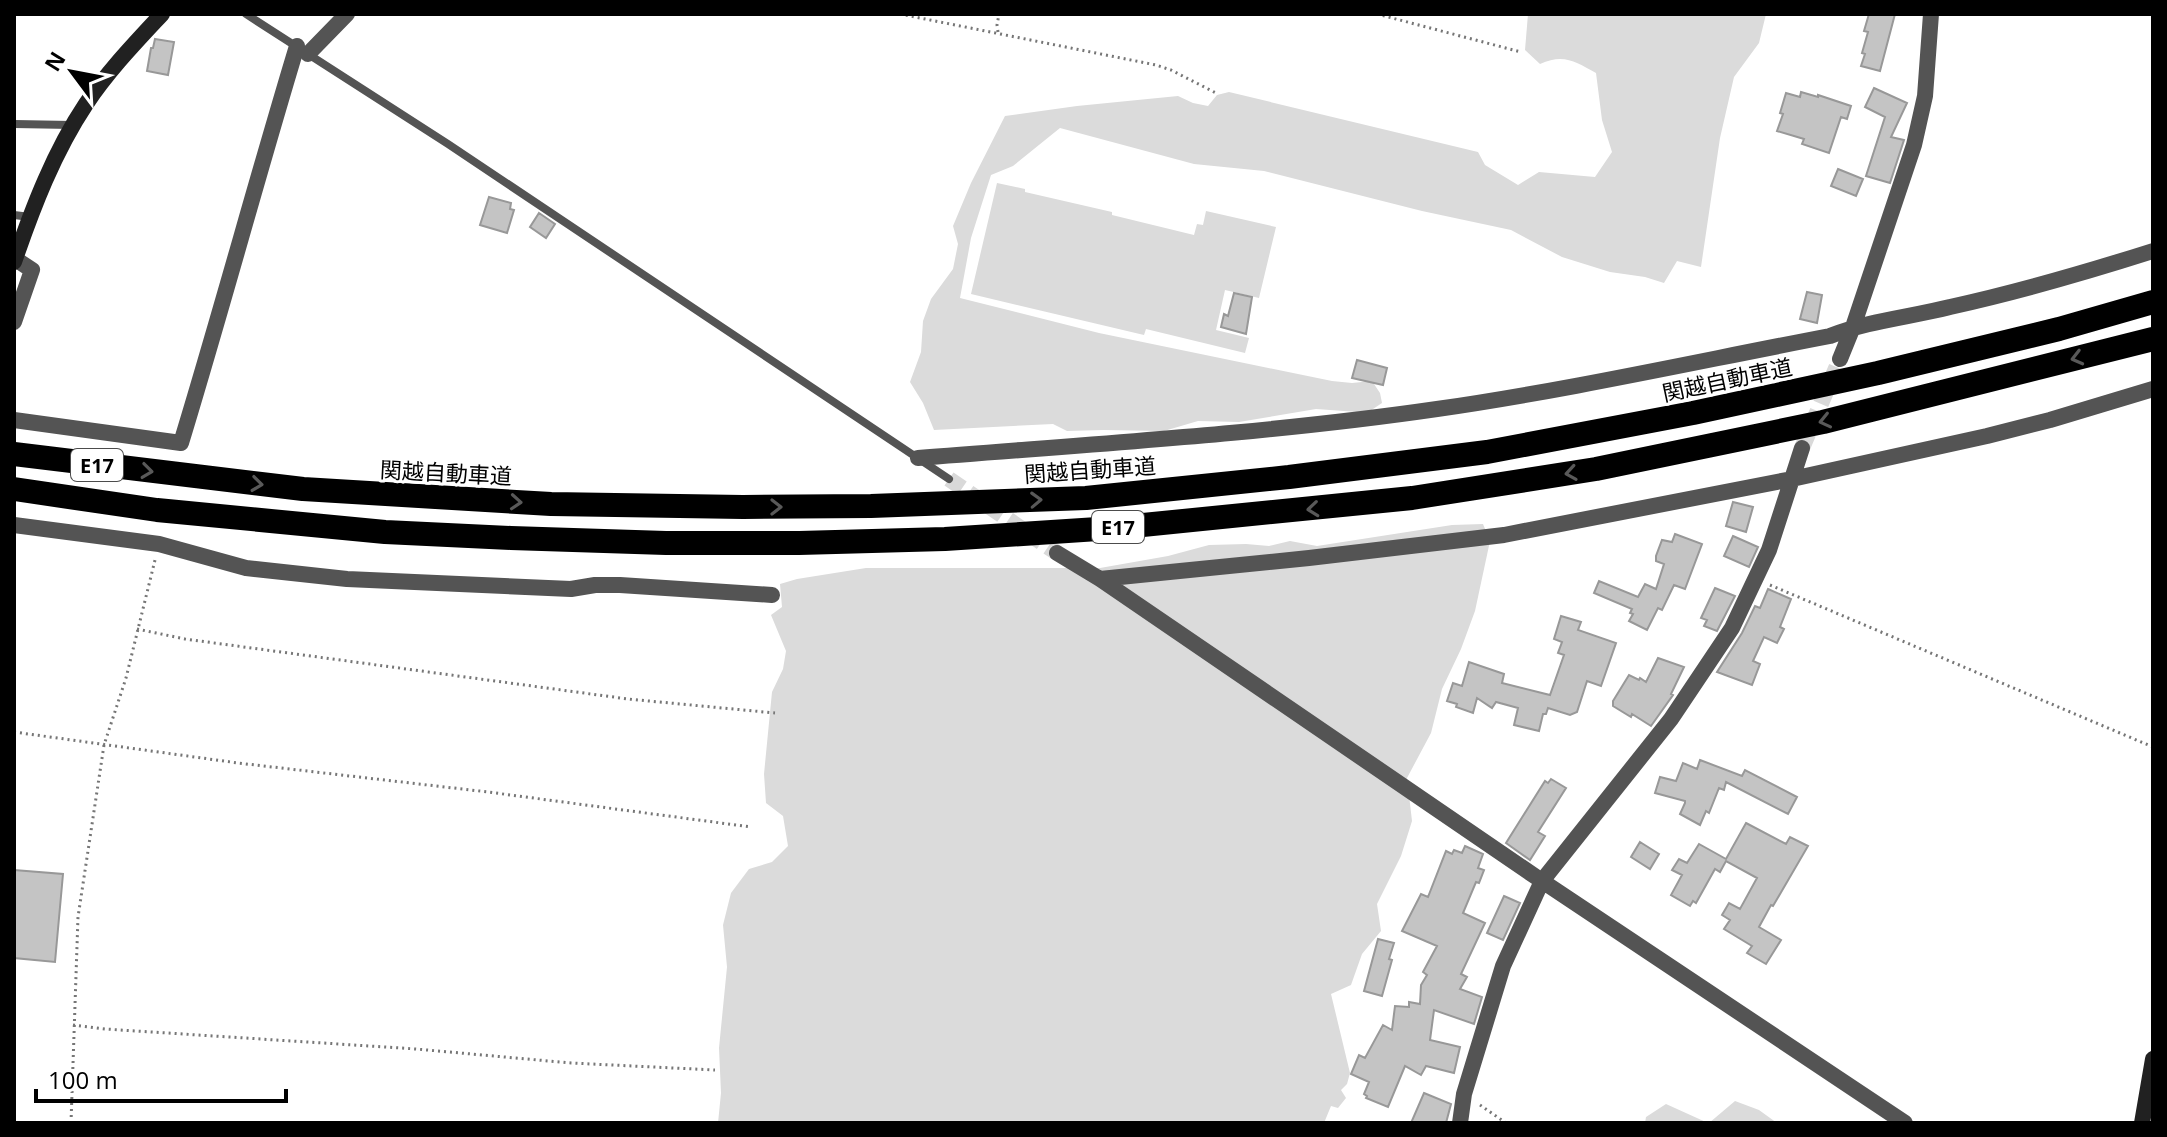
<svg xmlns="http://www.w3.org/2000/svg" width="2167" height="1137" font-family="'Open Sans','Noto Sans JP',sans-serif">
	<rect width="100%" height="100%" fill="#fff"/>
	<path fill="#dbdbdb" d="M1528,14H1766L1759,43L1734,77L1720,138L1701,267L1677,261L1664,283L1645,277L1610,272L1562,257L1511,230L1422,211L1264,171L1194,164L1060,128L1013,166L991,175L971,238L960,298L1099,333L1332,381L1352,383L1372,381L1380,393L1382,403L1370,411L1358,412L1316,409L1239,422L1198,421L1164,431L1104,430L1067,431L1053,424L934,430L923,403L910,382L921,352L923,321L931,299L953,269L958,244L953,226L971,183L1005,116L1077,106L1178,96L1193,103L1208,106L1217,95L1229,92L1478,152L1485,165L1518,185L1539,172L1595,177L1612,152L1602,120L1596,73C1576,62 1564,53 1540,64L1525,50Z
		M997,183L1025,189V192L1112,212V215L1194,235L1197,224L1203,225L1206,211L1276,227L1259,298L1225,290L1216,330L1249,338L1245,353L1146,329L1144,335L971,294Z
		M1483,524L1490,541L1475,611L1461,649L1442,689L1431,733L1407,778L1412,821L1401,856L1377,904L1381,931L1362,954L1351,985L1331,994L1350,1073L1347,1084L1341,1090L1346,1098L1338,1108L1331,1106L1324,1123H718L721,1093L719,1048L727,967L723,925L731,893L749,869L772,862L788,846L783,816L766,803L764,774L772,692L783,669L786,651L771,615L782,607L780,584L797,579L866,568H1100L1168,556L1209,545L1246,544L1269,546L1290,541L1317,546L1452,525Z
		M1735,1101L1759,1110L1777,1123H1709Z
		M1666,1104L1708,1123H1645L1646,1117Z"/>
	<path fill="#c4c4c4" stroke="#989898" stroke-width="2" d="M1869,14H1895L1880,71L1861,66L1865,54L1862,53L1868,32L1864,31Z
		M155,39L174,42L168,75L147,71L151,48H153Z
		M1874,88L1907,103L1891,137L1904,140L1890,183L1866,176L1885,117L1865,107Z
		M1801,92L1818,97V95L1851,106L1847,119L1841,117L1829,153L1802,144L1804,139L1777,131L1783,114L1780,113L1786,93L1800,97Z
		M1838,169L1863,179L1856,196L1831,186Z
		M489,197L511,203L510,209L514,210L507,233L480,225Z
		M539,213L555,224L546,238L530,227Z
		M1807,292L1822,295L1817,323L1800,319Z
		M1234,293L1252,297L1246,334L1221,327L1224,314L1228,316Z
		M1357,360L1387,368L1383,385L1352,378Z
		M1733,502L1753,507L1746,532L1726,526Z
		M1675,534L1702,544L1685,589L1674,585L1662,610L1658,608L1647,630L1629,621L1633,614L1630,613L1632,609L1594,593L1599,581L1638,597L1645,584L1656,589L1664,564L1656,561V556L1662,540L1672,542Z
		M1733,536L1758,547L1749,567L1724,556Z
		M1715,588L1735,596L1717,631L1704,626L1707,620L1701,618Z
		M1768,589L1791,599L1780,627L1784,629L1777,643L1764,637L1753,661L1760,664L1752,685L1717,672L1742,633L1755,606L1760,608Z
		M1561,616L1581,622L1578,630L1616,643L1601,686L1587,681L1577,712L1570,715L1548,708L1546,714H1543L1539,731L1514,725L1518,708L1496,702L1492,708L1477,698L1473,713L1456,707L1457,704L1447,701L1453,683L1462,686L1469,662L1504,674L1502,683L1550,695L1564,655L1558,653L1562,642L1554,639Z
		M1658,658L1684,667L1671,694L1673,695L1651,726L1632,714L1631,717L1613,706V701L1629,675L1639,680L1640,678L1646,682Z
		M1700,760L1742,776L1745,770L1797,797L1788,814L1726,782L1724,790L1719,788L1709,813L1706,811L1700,825L1680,814L1685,803V801L1655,793L1660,777L1676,781L1683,763L1697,769Z
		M1551,779L1566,788L1538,832L1545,836L1530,860L1506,843L1545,781L1548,783Z
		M1746,823L1786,844L1790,837L1808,846L1773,906L1771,905L1759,927L1781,940L1766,964L1747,953L1752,946L1724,929L1730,920L1722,915L1729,903L1740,909L1757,878L1726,861L1720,872L1715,869L1696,903L1693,901L1690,906L1671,895L1682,875L1672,870L1679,859L1687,863L1699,844L1726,859Z
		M1640,842L1659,854L1650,869L1631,857Z
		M1465,846L1483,854L1478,868L1484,870L1479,883L1476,882L1463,913L1485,923L1461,974L1467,977L1460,989L1482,997L1474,1024L1434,1010L1430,1040L1460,1047L1454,1073L1426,1066L1421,1075L1405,1066L1388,1107L1366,1098L1367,1096L1364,1094L1369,1082L1351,1074L1359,1055L1365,1058L1383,1025L1392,1030L1395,1006L1409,1007V1002L1420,1004L1421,985L1427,975L1423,972L1437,946L1402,931L1421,894L1428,897L1446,851L1452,854L1454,850L1462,853Z
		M14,870L63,874L55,962L14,958Z
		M1504,896L1520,903L1503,940L1487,933Z
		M1378,939L1394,943L1389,959L1392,960L1382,996L1364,991Z
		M1424,1093L1451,1104L1446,1123H1411Z"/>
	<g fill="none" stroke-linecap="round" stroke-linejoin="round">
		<path stroke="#d9d9d9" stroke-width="16" stroke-dasharray="16 8" stroke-linecap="butt" d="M1802,448L1840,359
			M949,479L1057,553"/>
		<path stroke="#767676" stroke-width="3" stroke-dasharray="2 4" stroke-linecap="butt" d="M900,14L1156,65L1171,70L1216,93
			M1377,14L1521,52
			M998,32L997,25L999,14
			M1770,585L2153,747
			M137,629L185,639L628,699L775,713
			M14,732L238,763L488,792L751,827
			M73,1025L105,1029L416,1049L571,1063L715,1070
			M1480,1105L1506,1123
			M71,1123L78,917L104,745L126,678L155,560"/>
		<path stroke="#545454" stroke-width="8" d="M246,14L448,144L949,479
			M14,124L72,125
			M14,215L30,217"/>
		<path stroke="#545454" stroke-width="16" d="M308,54L347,14
			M14,258L32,270L14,322
			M1840,359L1853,327L1914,145L1925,96L1931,14
			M14,420L181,443C221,312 257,178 297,46
			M918,458C1091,444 1265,434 1437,409C1569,390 1699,361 1830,336C1868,321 1910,317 1950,307C2018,292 2087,272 2153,251
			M14,525L159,544L246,568L347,579L571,589L595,585H620L772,595
			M1057,553L1100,579L1542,881L1905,1123
			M1100,579L1309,558L1504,535L1792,479L1987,436L2050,420L2153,389
			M1460,1123L1464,1094L1503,966L1542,881L1671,719L1732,628L1769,550L1802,448"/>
		<path stroke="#212121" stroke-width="16" d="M14,262C33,207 54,152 86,104C108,71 135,43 162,14
			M2142,1123L2153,1059"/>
		<path stroke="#000" stroke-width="24" d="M14,454L303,489L551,504L743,507L871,506L1086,498L1289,477L1487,452L1693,413L1878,373L2059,329L2153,302
			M14,489L157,510L385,532L511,538L666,543H799L945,539L1113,528L1412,498L1596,469L1823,422L2153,339"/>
	</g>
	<defs><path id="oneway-chevron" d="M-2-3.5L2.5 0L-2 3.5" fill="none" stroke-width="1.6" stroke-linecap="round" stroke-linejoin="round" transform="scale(2)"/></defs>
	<g stroke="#595959">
		<use href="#oneway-chevron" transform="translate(2077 358) rotate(166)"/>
		<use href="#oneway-chevron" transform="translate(1825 421) rotate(167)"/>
		<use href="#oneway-chevron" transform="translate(147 471) rotate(7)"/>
		<use href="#oneway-chevron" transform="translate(1571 473) rotate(171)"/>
		<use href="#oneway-chevron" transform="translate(257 484) rotate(7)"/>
		<use href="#oneway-chevron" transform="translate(1036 500) rotate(-2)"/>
		<use href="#oneway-chevron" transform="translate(516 502) rotate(4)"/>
		<use href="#oneway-chevron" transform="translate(776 507)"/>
		<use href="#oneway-chevron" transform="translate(1313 509) rotate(174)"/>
	</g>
	<g text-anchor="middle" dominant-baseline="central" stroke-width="6" stroke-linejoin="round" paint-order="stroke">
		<g fill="#fff" stroke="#4c4c4c" stroke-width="2">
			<rect x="71" y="449" width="52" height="32" rx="6"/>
			<rect x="1092" y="511" width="52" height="32" rx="6"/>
		</g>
		<g font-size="20" font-weight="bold" fill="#000">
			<text x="97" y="465">E17</text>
			<text x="1118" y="527">E17</text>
		</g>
		<g font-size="22" fill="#000" stroke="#fff">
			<text transform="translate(1727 379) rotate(-12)">関越自動車道</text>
			<text transform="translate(1090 469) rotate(-4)">関越自動車道</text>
			<text transform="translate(446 472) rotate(3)">関越自動車道</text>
		</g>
	</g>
	<rect width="2167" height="1137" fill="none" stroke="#000000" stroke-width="32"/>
	<g transform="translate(72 72) rotate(302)" stroke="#ffffff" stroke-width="6" paint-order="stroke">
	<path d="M0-6L14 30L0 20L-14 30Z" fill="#000000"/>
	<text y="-12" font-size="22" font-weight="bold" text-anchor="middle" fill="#000000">N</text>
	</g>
	<path d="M36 1089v12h250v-12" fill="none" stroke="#000000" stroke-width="4"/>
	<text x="48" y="1089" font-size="24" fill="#000000" stroke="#ffffff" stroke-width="6" paint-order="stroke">100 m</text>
</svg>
